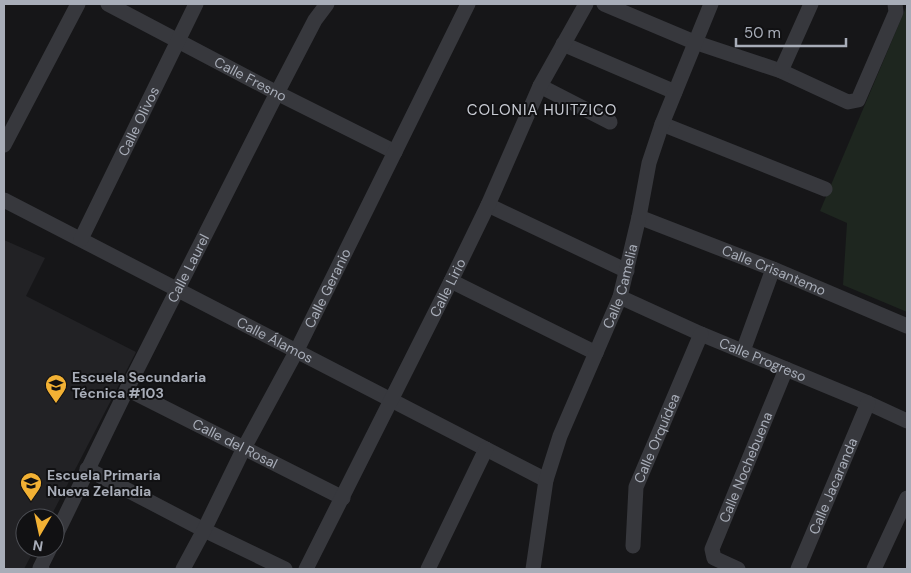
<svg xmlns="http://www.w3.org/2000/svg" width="911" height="573" font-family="'DM Sans',sans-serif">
	<rect width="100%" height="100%" fill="#161618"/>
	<path fill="#222225" d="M4,240L45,258L26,296L136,352L50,518H25V548H35L24,569H4Z"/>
	<path fill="#1e261f" d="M907,5V312L843,285L847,223L820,211Z"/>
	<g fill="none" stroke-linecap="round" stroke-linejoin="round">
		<g stroke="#37383d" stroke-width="15">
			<path id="s1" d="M108,4L277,93L395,152"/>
			<path d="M604,4L694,42L781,71L848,102L858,100L896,12L895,4"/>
			<path d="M563,44L675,92"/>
			<path d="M781,71L811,4"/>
			<path d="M540,86L610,122"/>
			<path d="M662,124L825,189"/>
			<path d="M4,145L78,4"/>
			<path id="s2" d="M4,200L546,480"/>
			<path d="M488,205L627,271"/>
			<path id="s3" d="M639,217L773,269L907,326"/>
			<path id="s4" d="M81,239L196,4"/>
			<path d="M451,281L596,353"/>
			<path id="s5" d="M620,297L701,334L868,403L907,421"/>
			<path d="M743,351L773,269"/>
			<path id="s6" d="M127,389L343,498"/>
			<path d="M87,469L204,530L285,569"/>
			<path id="s7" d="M55,537L127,389L277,93L315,20L327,4"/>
			<path id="s8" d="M633,546L636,487L701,334"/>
			<path d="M42,569L40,568L50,548"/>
			<path id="s9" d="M183,569L204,530L244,448L296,352L468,4"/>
			<path id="s10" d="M306,569L451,281L488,205L540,86L586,4"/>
			<path d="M428,569L486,449"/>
			<path id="s11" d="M533,569L546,480L560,436L620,297L639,217L649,163L662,124L711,4"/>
			<path id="s12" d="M738,569L714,558L712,549L786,369"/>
			<path id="s13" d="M798,569L868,403"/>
			<path d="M874,569L907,498"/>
		</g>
	</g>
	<defs>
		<g id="school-pin" transform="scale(1.125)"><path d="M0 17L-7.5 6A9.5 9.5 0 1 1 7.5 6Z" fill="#f2b134" stroke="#111113"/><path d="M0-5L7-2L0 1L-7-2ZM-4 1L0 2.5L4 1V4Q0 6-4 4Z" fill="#111"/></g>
	</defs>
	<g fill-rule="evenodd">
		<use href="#school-pin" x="56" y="385"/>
		<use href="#school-pin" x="31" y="483"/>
	</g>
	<g text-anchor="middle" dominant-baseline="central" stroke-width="4" stroke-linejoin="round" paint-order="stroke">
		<g font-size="14" fill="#a8adb8" stroke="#111113">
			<text stroke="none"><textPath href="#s1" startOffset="161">Calle Fresno</textPath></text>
			<text stroke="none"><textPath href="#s4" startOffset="131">Calle Olivos</textPath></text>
			<text stroke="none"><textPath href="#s7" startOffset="300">Calle Laurel</textPath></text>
			<text stroke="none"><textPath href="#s3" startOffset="145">Calle Crisantemo</textPath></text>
			<text stroke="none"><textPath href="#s11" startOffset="298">Calle Camelia</textPath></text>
			<text stroke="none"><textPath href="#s10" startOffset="315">Calle Lirio</textPath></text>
			<text stroke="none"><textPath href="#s9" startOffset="316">Calle Geranio</textPath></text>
			<text stroke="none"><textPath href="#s2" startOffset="305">Calle Álamos</textPath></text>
			<text stroke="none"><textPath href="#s5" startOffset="156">Calle Progreso</textPath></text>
			<text stroke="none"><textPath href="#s8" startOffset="112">Calle Orquídea</textPath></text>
			<text stroke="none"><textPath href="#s6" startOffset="121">Calle del Rosal</textPath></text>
			<text stroke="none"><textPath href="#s12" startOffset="124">Calle Nochebuena</textPath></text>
			<text stroke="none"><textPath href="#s13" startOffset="90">Calle Jacaranda</textPath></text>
		</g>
		<g font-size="14" font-weight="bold" fill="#a8adb8" stroke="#111113" text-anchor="start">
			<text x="72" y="377">Escuela Secundaria<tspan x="72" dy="16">Técnica #103</tspan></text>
			<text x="47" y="475">Escuela Primaria<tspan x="47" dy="16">Nueva Zelandia</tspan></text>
		</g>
		<g font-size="15" letter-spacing="1" fill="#c9ccd4" stroke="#111113">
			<text x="542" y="110">COLONIA HUITZICO</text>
		</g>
	</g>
	<rect width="911" height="573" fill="none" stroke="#a8adb8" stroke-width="10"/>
	<g transform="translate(40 533) rotate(189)"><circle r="24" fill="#111113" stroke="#4d4f55"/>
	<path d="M0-4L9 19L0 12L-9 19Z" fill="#f2b134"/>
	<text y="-8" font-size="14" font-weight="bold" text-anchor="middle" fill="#a8adb8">N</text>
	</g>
	<path d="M736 38v8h110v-8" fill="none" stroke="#a8adb8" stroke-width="2.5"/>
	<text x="744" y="38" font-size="15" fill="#a8adb8" stroke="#111113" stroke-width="4" paint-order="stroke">50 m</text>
</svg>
